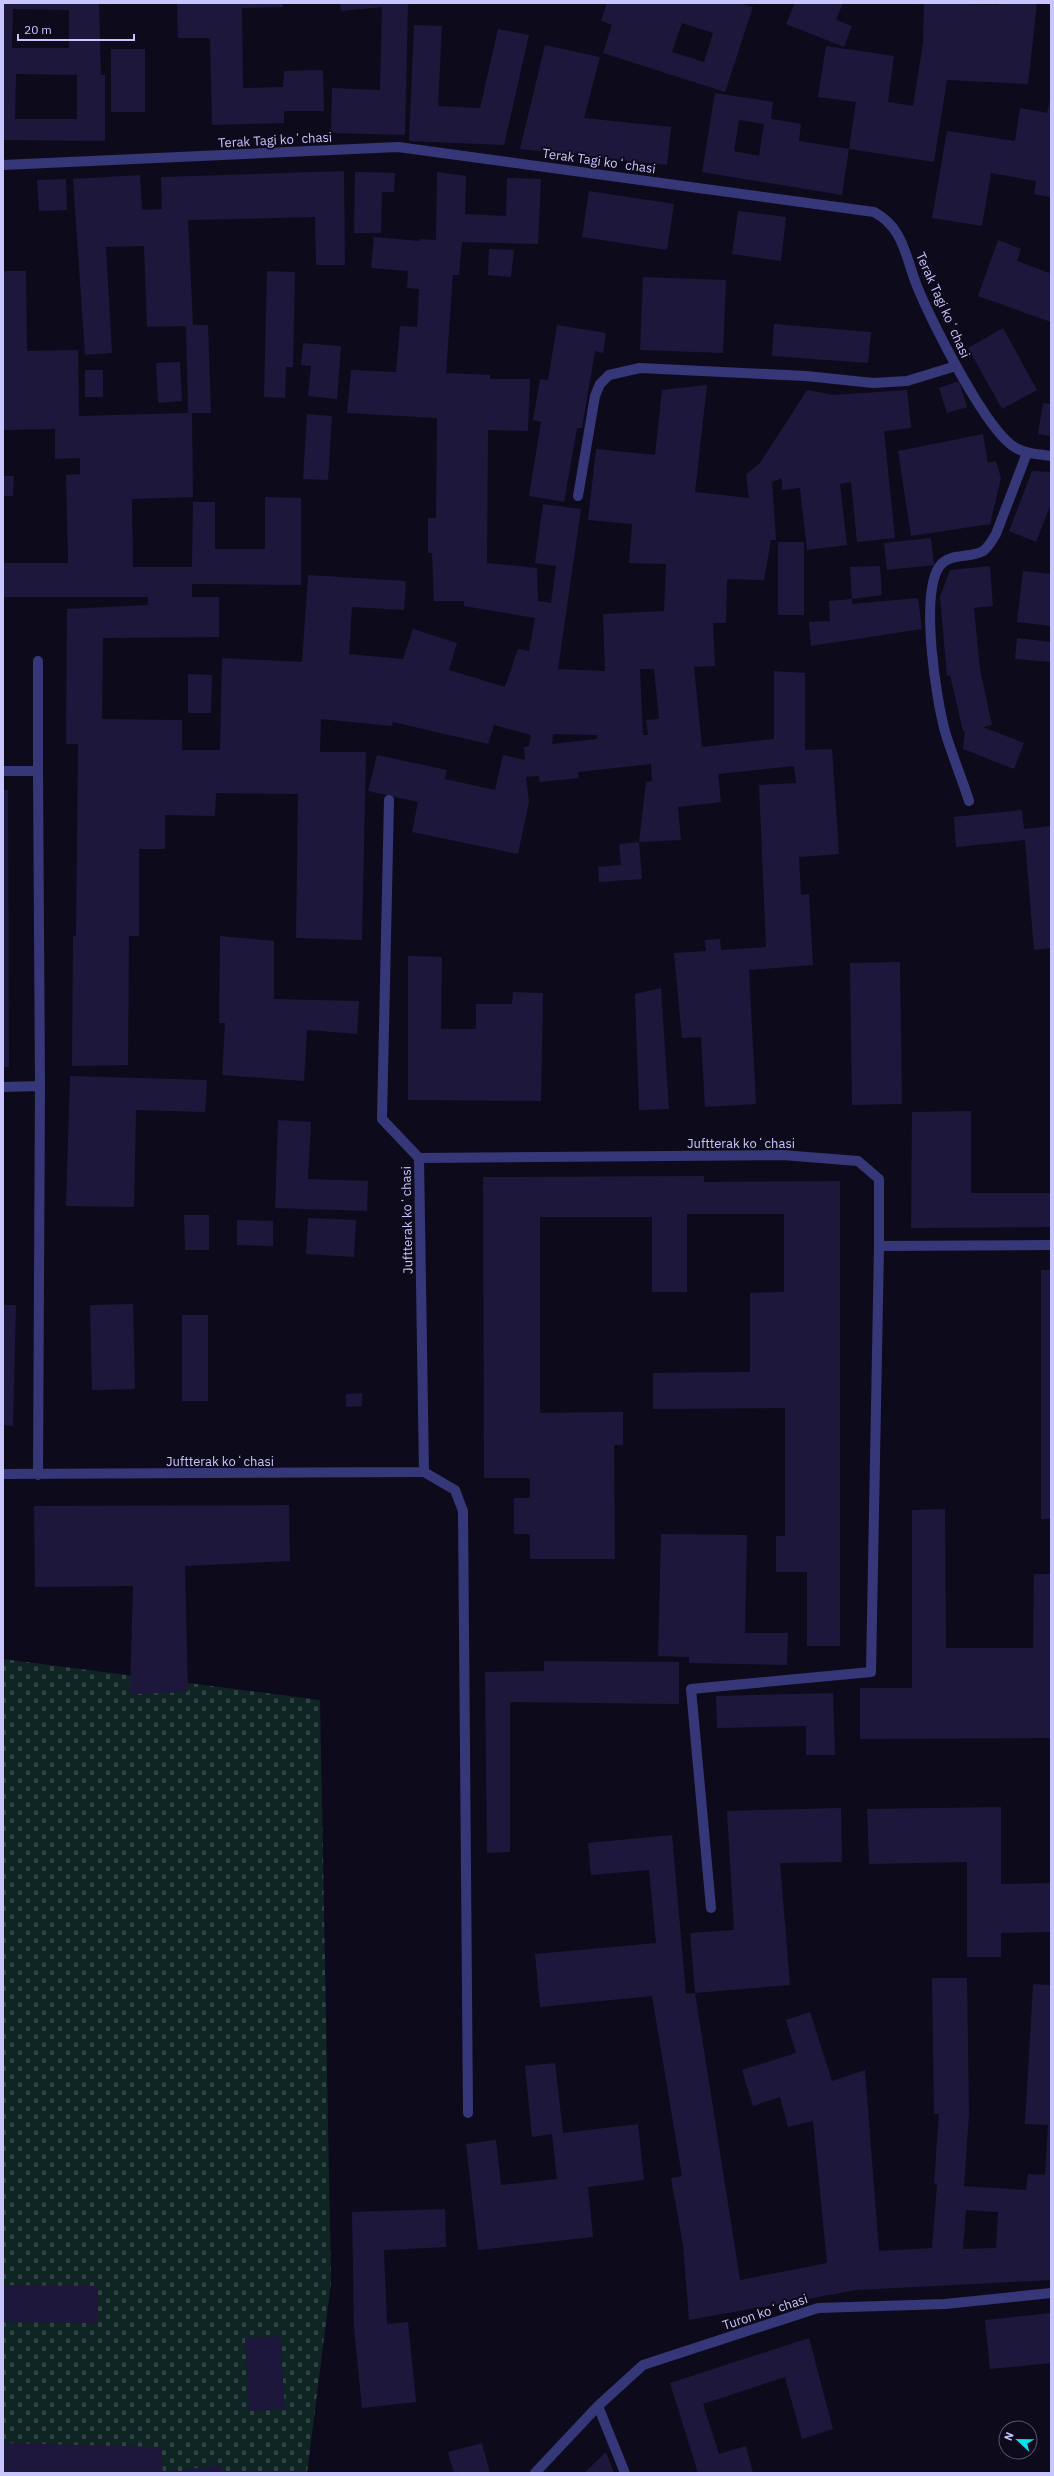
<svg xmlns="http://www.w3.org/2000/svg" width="1054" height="2476" font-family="'IBM Plex Sans',sans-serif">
	<defs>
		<pattern id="cemetery-stones" width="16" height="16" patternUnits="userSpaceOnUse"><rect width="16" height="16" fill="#0e2523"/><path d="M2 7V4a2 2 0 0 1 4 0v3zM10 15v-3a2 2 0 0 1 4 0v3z" fill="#304344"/></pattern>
	</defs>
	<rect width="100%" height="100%" fill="#0d0b1b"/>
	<path fill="url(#cemetery-stones)" d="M3,1659L320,1700L331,2282L307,2473H3Z"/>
	<path fill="#1d173b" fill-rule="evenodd" d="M3,3H99L101,75H105V141L3,140ZM13,9L69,10V48H12ZM16,74L77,75V119H15Z
		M177,3H283V7L242,8L243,88L283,87L284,71L323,70L324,111H284V123L212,125L210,38H178Z
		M340,3H408L405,135L331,133L332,88L380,90L382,7L341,11Z
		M607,3H740L753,7L725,92L603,53L612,25L601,21ZM682,23L713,33L704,62L672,52Z
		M795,3H843L836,20L852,26L844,47L786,24Z
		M924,3L999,5V3H1037L1028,84L947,80L934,162L849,149L856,102L818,97L826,46L894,56L888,102L913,106L923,43Z
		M414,25L442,26L438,106L480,108L498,29L529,35L504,145L409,141Z
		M545,45L600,57L584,118L671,127L667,165L520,149Z
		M111,49H145V112H111Z
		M715,93L773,102L771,119L801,124L799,141L849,149L842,195L702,172ZM739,120L764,124L759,156L734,151Z
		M1051,96V197L1034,194L1036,181L991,173L982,226L932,218L947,131L1015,141L1020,108L1047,113Z
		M344,171L345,265H316L315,217L188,220L193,325H208L211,413H192L193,497L132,499L133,567H192L193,502H215V549H265V497L301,498V585L192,584V597H219V637L103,638L102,719L182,720V750H220L222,658L302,662L308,575L406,581L404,610L352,607L349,654L403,659L413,629L457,643L449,670L505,687L518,649L529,651L535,618L464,606V601H434L432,553H428V518H436L437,418L347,413L351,370L396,372L400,326L417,327L419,289L407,288L408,271L371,268L374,237L420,241V239L436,240L437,172L466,176L465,214L506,216L507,178L541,179L538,244L462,242L459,275H453L446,373L490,375V379H530L528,431L488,430L487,563L537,568L538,601L551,603L556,566L535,563L543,504L581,509L558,669L605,671L603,614L664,611L666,564L629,563L632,524L588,520L596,449L655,455L662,390L707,385L695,492L749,498L746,474L760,463L807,390L833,395L907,390L911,428L884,431L895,538L857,542L851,482L840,484L847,545L807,550L800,488L782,490V478L772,482L776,540H771L764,580L727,579L726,623H713L715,666L694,667L702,747L774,739V671L805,673V750L832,749L839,854L799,857L801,895L809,894L813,965L749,970L756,1104L705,1107L701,1037L682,1038L674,953L706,951L705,940L720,939L721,950L766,947L759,785L796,783L794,766L718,774L721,802L678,807L681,840L639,842L646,782L652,781L651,764L578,772L579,778L540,782L539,776L526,777L529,802L518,854L412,832L418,802L368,791L377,755L447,770L445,779L495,790L503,755L525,760L524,747L529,746L531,735L494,725L488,744L393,722L392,726L321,719L320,752H366L362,940L296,938L298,794L216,793L215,816L165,815V849H139V936H129L128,1065L72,1066L73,936H76L78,744H66L67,609L148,605V597H3V563H68L66,475L80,474V458L55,459V429L3,430V271H26L27,351L78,350L79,416L188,413L186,326L147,327L144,246L106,247L112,353L85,355L73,179L140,175L142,210L162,209L161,177ZM640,669H654L659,719L646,720L648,735H643ZM553,734L597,735V739L552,744Z
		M355,172L395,173L394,192H382L381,233H354Z
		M66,179L67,210L39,211L37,180Z
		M589,191L674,204L667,250L582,237Z
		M738,211L786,217L781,261L732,254Z
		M998,240L1021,249L1017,261L1049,273L1051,268V322L978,296Z
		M489,249L514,250L511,277L488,275Z
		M267,271L295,272L293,367H286L285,398L264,397Z
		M643,277L726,280L723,353L640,350Z
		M774,324L871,332L868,363L772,356Z
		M557,325L606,333L603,353L595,351L582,428H577L564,502L529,496L541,422L533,420L540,379L548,380Z
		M1003,328L1037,390L1002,409L968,348Z
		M303,343L341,346L337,399L308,396L311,366L301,365Z
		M180,362L182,401L158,403L156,363Z
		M85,370H103V397H85Z
		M959,381L967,407L947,413L939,388Z
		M1043,403L1051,404V436L1038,434Z
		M307,414L332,416L328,480L303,479Z
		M983,434L988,463L996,461L1001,478L990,524L911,536L898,451Z
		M1032,471L1051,472V504L1036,542L1009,531Z
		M3,476H14L13,496H3Z
		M931,538L934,565L887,570L884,543Z
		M778,542H804V615H778Z
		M880,566L882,595L852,599L850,567Z
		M990,566L993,606L974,608L980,669L992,725L983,727L1024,743L1014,769L963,749L965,731H963L950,675L947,676L940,597L950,570Z
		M1023,571L1051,574V626L1017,622Z
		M918,598L922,629L811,646L809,622L830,621L829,601L852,599V604Z
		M1017,638L1051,642L1050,662L1015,659Z
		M188,674L212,675L211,713H188Z
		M3,790H8L9,1067H3Z
		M1022,810L1024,829L1051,826V948L1034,950L1025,840L956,847L954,817Z
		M639,842L642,879L599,882L598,867L621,865L619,844Z
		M220,936L274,941V999L359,1001L357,1034L307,1030L304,1081L222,1075L225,1023H219Z
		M408,956L442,957L441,1029H476V1004H512L513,992L543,993L541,1101L408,1100Z
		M900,962L902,1104L852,1105L850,963Z
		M661,988L669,1109L639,1110L635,994Z
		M70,1076L207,1080L205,1112L136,1110L134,1207L66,1206Z
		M971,1111V1193H1051V1227L911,1228L912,1112Z
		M278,1120L311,1122L308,1179L368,1181L367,1211L275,1208Z
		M704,1176V1182L840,1181V1646H807V1572H776V1536H785V1408L653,1409V1373L750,1372V1293L784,1292V1214H687V1292H652V1217H540V1413L623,1412V1445H614L615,1559H530V1534H514V1498H530V1478H484L483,1177Z
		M184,1215H209V1250H185Z
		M308,1218L356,1220L354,1257L306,1254Z
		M237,1220L273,1221V1246L237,1245Z
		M1041,1270H1051V1519H1041Z
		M133,1304L135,1389L92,1390L90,1305Z
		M3,1305H16L13,1426L3,1425Z
		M182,1315H208V1401H182Z
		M362,1393V1406L346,1407V1394Z
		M289,1505L290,1561L185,1566L188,1692L130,1694L133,1586L35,1587L34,1506Z
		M945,1509L946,1648H1033L1034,1574H1051V1738L860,1739V1688H912V1510Z
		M661,1534L747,1535L745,1633H788L787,1665L689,1663V1657L658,1656Z
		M544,1661L679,1662V1704L510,1702V1852L487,1853L485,1672L544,1671Z
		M833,1693L835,1755H806V1726L717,1728L716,1696Z
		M1001,1807V1884L1051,1883V1932L1001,1933V1957H967V1862L869,1864L867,1809Z
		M841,1808L842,1862L780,1863L790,1985L695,1993L740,2280L827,2263L813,2121L788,2127L780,2097L753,2106L742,2070L796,2053L786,2020L810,2012L832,2081L865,2070L879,2251L932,2248L937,2184L934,2183L939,2114H934L932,1978H967L969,2114L964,2186L1026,2190L1028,2174L1045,2175L1048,2125L1025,2124L1033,1984L1051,1985V2280L857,2290L689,2320L683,2245L671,2178L682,2176L652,1996L540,2007L535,1954L656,1943L649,1870L591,1875L588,1843L672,1835L686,1994L695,1993L690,1933L734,1930L727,1811ZM966,2210L998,2212L996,2248L963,2249Z
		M555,2063L563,2133L638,2124L644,2180L588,2187L593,2237L478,2250L466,2144L496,2140L501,2185L557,2179L552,2134L532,2137L525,2066Z
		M445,2209L446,2247L384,2250L387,2324L408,2322L416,2402L362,2408L354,2328L352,2212Z
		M3,2285L98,2286L97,2323L3,2322Z
		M1051,2313V2363L990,2369L985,2320Z
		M280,2336L285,2409L249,2411L245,2338Z
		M809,2338L833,2429L802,2439L785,2377L703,2404L719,2454L746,2446L753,2473H698L670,2383Z
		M3,2443L161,2447L163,2473H3Z
		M482,2443L490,2473H454L448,2452Z
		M606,2452L614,2473H584Z
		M221,2465V2473H183L182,2470Z"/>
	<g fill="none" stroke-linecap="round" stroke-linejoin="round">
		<path stroke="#363779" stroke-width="10" d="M38,661V771
			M424,1472L455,1490L463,1511L468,2113"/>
		<path stroke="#363779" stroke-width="10" d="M3,165L398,147L874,212C904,228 905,256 917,286C930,319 987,433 1016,448C1026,454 1039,454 1051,456
			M578,496L595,396L600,384L609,375L640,368L806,376L873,383L907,381L956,366
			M3,771H38L40,1086L38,1475
			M389,800L382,1119L419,1158
			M969,801C962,779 953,757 946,735C936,701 920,596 939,567C949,552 970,559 983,551C989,547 993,539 996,534L1027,453
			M3,1087L40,1086
			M3,1474L424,1472L419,1158L782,1155L858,1161L879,1179V1246L1051,1245
			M711,1908L691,1689L871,1672L879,1246
			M598,2406L625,2473
			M535,2473L598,2406L643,2365L818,2308L945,2304L1051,2293"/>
	</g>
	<g text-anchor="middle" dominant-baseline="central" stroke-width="4" stroke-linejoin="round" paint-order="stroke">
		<g font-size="13" fill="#c9c5fe" stroke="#0d0b1b">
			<text transform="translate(275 140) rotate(-3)">Terak Tagi koʻchasi</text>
			<text transform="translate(599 161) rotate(8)">Terak Tagi koʻchasi</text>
			<text transform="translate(943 305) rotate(66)">Terak Tagi koʻchasi</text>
			<text x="741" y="1143">Juftterak koʻchasi</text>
			<text transform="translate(407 1220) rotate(-91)">Juftterak koʻchasi</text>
			<text x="220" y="1461">Juftterak koʻchasi</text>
			<text transform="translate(765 2312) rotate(-18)">Turon koʻchasi</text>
		</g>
	</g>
	<rect width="1054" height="2476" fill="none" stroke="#c9c5fe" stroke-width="8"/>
	<g transform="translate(1018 2440) rotate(292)"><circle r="19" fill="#0d0b1b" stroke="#585576"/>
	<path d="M0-3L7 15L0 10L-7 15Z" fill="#03e1ed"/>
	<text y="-6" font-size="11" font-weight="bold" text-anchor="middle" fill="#c9c5fe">N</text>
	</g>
	<path d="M18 34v6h116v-6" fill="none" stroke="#c9c5fe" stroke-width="2"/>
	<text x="24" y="34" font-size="12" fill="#c9c5fe" stroke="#0d0b1b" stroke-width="3" paint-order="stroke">20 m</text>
</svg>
